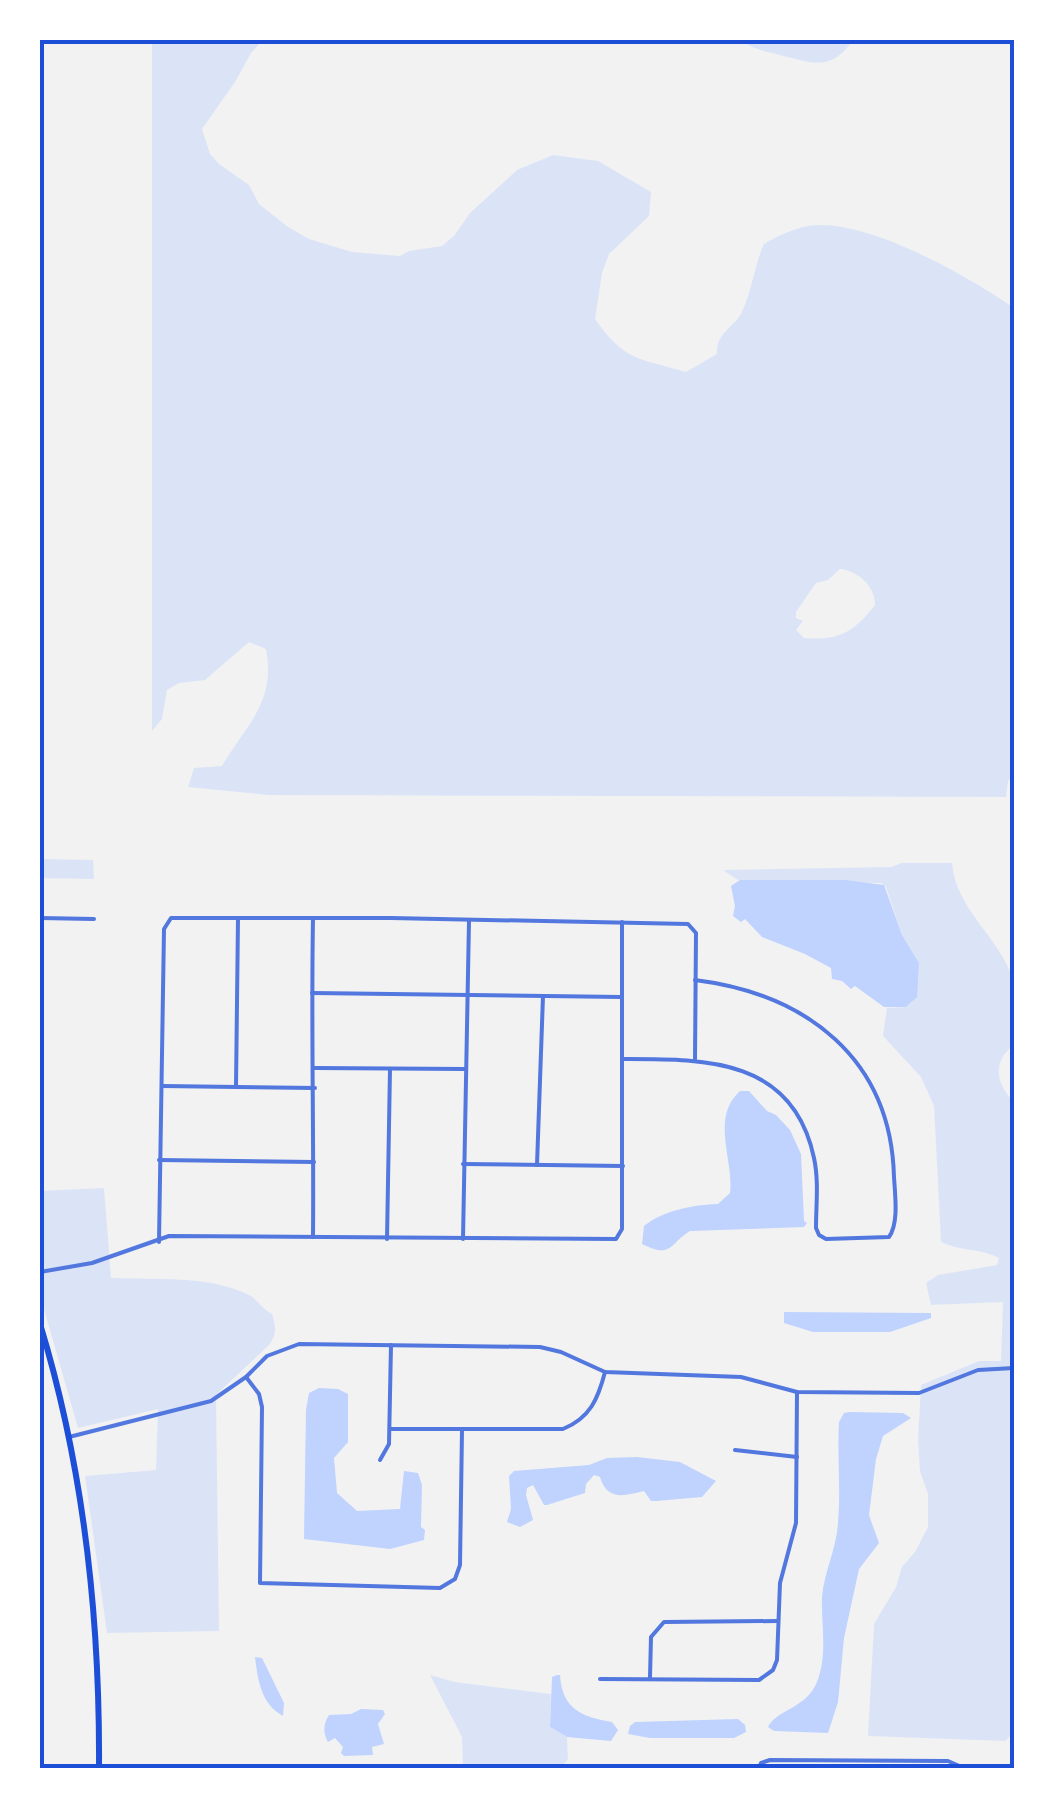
<svg xmlns="http://www.w3.org/2000/svg" width="1054" height="1808" font-family="Inter,sans-serif">
<rect width="100%" height="100%" fill="#f2f2f2"/>
<!-- green -->
<g fill="#dbe4f7" fill-rule="evenodd">
<path d="M152,40H263L251,53L235,82L202,129L210,154L219,164L249,185L259,204L288,227L309,239L352,252L400,256L409,251L442,246L454,236L470,213L517,170L553,155L598,161L651,192L649,216L609,254L602,273L595,319C625,362 640,358 686,372L717,354C716,333 732,329 741,314C752,292 754,266 764,244C777,236 793,229 808,226C865,217 968,276 1014,308V773L1008,781L1006,797L268,795L188,787L194,768L222,766C247,723 276,703 266,649L249,642L205,680L179,683L167,690L162,719L152,731ZM840,569C858,571 875,586 875,605C854,632 839,641 804,638L796,630L803,621L796,618V612L816,583L828,580Z"/>
<path d="M853,40C831,72 813,63 780,55C766,51 754,50 742,41Z"/>
<path d="M40,859L93,860L94,879L40,878Z"/>
<path d="M902,863H952C956,910 998,935 1013,979C1018,993 1017,1027 1013,1041C1011,1050 1003,1053 1001,1061C994,1077 1004,1091 1014,1103V1732L1005,1741L868,1736L874,1624L896,1587L902,1567L915,1552L928,1527V1494L920,1471L918,1440L921,1385L979,1361H1001L1003,1302L931,1305L926,1283L938,1275L997,1265L999,1258C980,1248 959,1251 941,1242L934,1106L921,1077L883,1036L887,1008L906,1007L913,1001L919,963L902,935L886,887L881,883L738,880L723,870L891,867Z"/>
<path d="M104,1188L111,1278C157,1280 206,1275 247,1294C258,1299 261,1308 272,1314C276,1326 277,1334 269,1345L216,1395L219,1631L107,1633L85,1476L156,1470L158,1409L78,1428L40,1295V1191Z"/>
<path d="M430,1675L455,1682L551,1694L550,1727L567,1737L568,1759L561,1768H463L462,1737Z"/>
</g>
<!-- water -->
<g fill="#bfd3fe">
<path d="M740,880H846L884,885L902,935L919,963L917,997L906,1007H884L855,986L851,989L842,981L832,979L831,968L805,954L762,937L745,919L741,922L733,916L735,906L731,886Z"/>
<path d="M740,1091H749L767,1111L776,1115L790,1130L801,1154L804,1221L807,1223L804,1227L690,1231C669,1244 672,1259 642,1244L644,1226C664,1210 693,1205 718,1204L730,1193C734,1160 710,1118 740,1091Z"/>
<path d="M784,1312L931,1313V1318L890,1332H813L784,1323Z"/>
<path d="M319,1388L338,1389L348,1394V1442L334,1458L337,1493L357,1511L400,1509L404,1471L418,1473L422,1485L421,1527L425,1530L424,1540L390,1549L304,1539L306,1410L309,1393Z"/>
<path d="M850,1412L903,1413L911,1418L883,1436L876,1459L869,1515L879,1543L859,1569L844,1638L838,1702L828,1733L774,1731L768,1727C777,1709 806,1709 817,1682C828,1654 821,1625 822,1597C824,1572 837,1548 838,1522C841,1489 837,1455 839,1422L844,1413Z"/>
<path d="M637,1457L680,1462L716,1481L702,1497L656,1501H651L644,1491C624,1496 607,1501 600,1477L594,1475L586,1484L585,1493L547,1505H544L533,1485L527,1488L526,1495L533,1520L520,1527L507,1522L511,1509L509,1476L514,1471L589,1465L607,1458Z"/>
<path d="M255,1657L262,1658L284,1703L283,1716C261,1704 258,1681 255,1657Z"/>
<path d="M557,1675H560C562,1710 583,1717 612,1722L618,1730L611,1741L567,1737L550,1727L552,1677Z"/>
<path d="M361,1709L383,1710L385,1714L378,1724L384,1744L372,1747L373,1755L344,1756L341,1753L343,1747L335,1738L328,1742C323,1733 323,1724 329,1715L351,1714Z"/>
<path d="M738,1719L745,1725L746,1732L734,1738H650L628,1734L630,1726L635,1722Z"/>
</g>
<g fill="none" stroke-linecap="round" stroke-linejoin="round">
<!-- minor -->
<g stroke="#5277de" stroke-width="4">
<path d="M40,918L94,919"/>
<path d="M313,919C311,1025 314,1131 313,1237"/>
<path d="M312,993L621,997"/>
<path d="M622,1059C704,1059 793,1057 814,1158C819,1181 816,1205 816,1228L819,1235L826,1239L889,1237C899,1223 895,1195 894,1177C891,1058 806,994 695,980"/>
<path d="M315,1068L465,1069"/>
<path d="M162,1086L315,1088"/>
<path d="M236,1087L238,918"/>
<path d="M159,1160L314,1162"/>
<path d="M463,1164L623,1166"/>
<path d="M537,1165L543,996"/>
<path d="M387,1239L390,1069"/>
<path d="M463,1239L469,921"/>
<path d="M159,1242L164,929L171,918H391L688,924L696,933L695,1059"/>
<path d="M40,1272L92,1263L169,1236L616,1239L622,1229V922"/>
<path d="M246,1377L259,1394L262,1407L260,1583L440,1588L455,1579L460,1565L462,1430"/>
<path d="M390,1429H563C590,1418 598,1399 605,1372"/>
<path d="M69,1437L211,1401L246,1377L267,1356L299,1344L540,1347L561,1352L605,1372L741,1377L797,1392L919,1393L978,1370L1014,1368"/>
<path d="M735,1450L797,1457"/>
<path d="M380,1460L389,1444L391,1345"/>
<path d="M650,1677L651,1637L664,1622L778,1621"/>
<path d="M600,1679L759,1680L773,1670L777,1660L780,1583L796,1523L797,1392"/>
<path d="M759,1768L761,1763L770,1760L948,1761L964,1768"/>
</g>
<!-- primary -->
<path stroke="#1d4ed8" stroke-width="6" d="M40,1324C84,1468 100,1617 99,1768"/>
</g>
<!-- border -->
<rect width="1054" height="1808" fill="none" stroke="#ffffff" stroke-width="85"/>
<rect x="42" y="42" width="970" height="1724" fill="none" stroke="#1d4ed8" stroke-width="4"/>
</svg>
